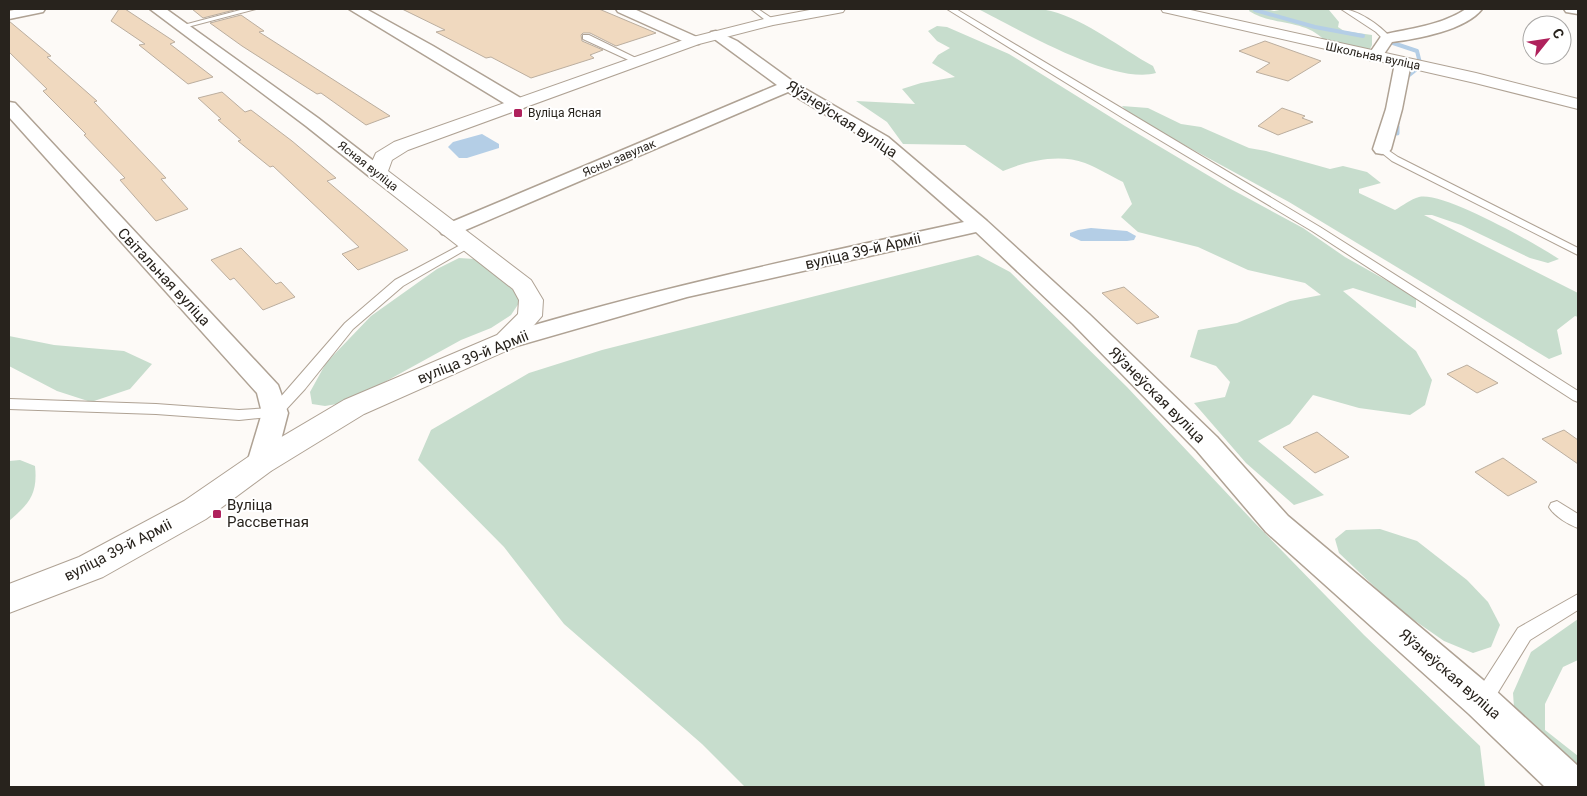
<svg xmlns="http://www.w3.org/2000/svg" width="1587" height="796" font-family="Roboto,sans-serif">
<rect width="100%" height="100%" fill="#fdfaf7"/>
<!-- green -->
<g fill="#c7ddcd">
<path d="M978,9C1001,9 1028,5 1051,11C1088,21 1120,48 1153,66L1156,73C1112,85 1019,29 978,9Z"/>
<path d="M1250,9H1266L1274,11L1285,9H1329V10L1339,22L1338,27L1344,31L1372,35V45L1369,51L1324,40C1305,19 1272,26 1249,11Z"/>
<path d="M937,26L947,27L1009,54L1125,126L1231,189L1303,228L1345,257L1416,297V308L1353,288L1343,291L1416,351L1432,380L1425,405L1410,415L1359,408L1313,395L1290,424L1258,441L1324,495L1294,505L1246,463L1194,403L1225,397L1230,382L1216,366L1190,357L1198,330L1237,323L1290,301L1321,295L1305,283L1248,270L1198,247L1138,232L1121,217L1132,204L1123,182C1111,176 1098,168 1085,163C1059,153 1027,161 1003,171L965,145L903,144L887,122L856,101L915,104L902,89L921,83L955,77L932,63L938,55L950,48L937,41L928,31Z"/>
<path d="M1122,106L1148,108L1181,124L1201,127L1249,148L1266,151L1330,169L1343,166L1367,172L1381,183L1359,189V193L1395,210C1402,206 1411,199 1419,197C1443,191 1536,244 1559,259L1548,263L1530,258L1461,225L1432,215H1424L1578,293V317L1575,316L1557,330L1562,354L1549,359L1289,202L1131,116Z"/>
<path d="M978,255L1010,272L1127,387L1253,521L1364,635L1480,746L1485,787H745L702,744L564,624L504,547L418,460L431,430L529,373L602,350Z"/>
<path d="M459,258L475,259L518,294L519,303L511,315L491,328L461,340L381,384L343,403L325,406L312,404L310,392L326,363L371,316L437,269Z"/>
<path d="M9,336L54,345L124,351L152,364L130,389L91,402L57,391L9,366Z"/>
<path d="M20,460L35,466C38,494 29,504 9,521V461Z"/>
<path d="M1380,529L1417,541L1467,580L1488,602L1500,625L1491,647L1473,653L1444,641L1398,609L1339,553L1335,539L1346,530Z"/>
<path d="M1578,619V660L1563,667L1545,704V730L1578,756V767L1571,771L1515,722L1513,693L1531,652Z"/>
</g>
<!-- water -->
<g fill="#b4cee6">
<path d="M482,134L499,144V148L467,158H459L448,147L453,142Z"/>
<path d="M1091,228L1127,231L1136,236L1134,240L1127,241H1081L1070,236V233L1078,230Z"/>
</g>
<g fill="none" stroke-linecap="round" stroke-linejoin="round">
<!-- stream-far1 -->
<g stroke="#b4cee6" stroke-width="4">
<path d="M1255,10L1315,27L1363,36"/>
<path d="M1384,40L1417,51L1420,63"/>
<path d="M1403,80L1418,68"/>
<path d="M1397,128L1398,117"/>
</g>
<!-- stream -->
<path stroke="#b4cee6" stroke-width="5" d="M1397,133V127"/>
</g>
<!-- building -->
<g fill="#f0d9bf" stroke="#bbae9f">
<path d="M119,9H125L175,42L170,44L213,77L188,84L139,45L145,44L111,21Z"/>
<path d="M192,9H233L234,10L203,18Z"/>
<path d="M402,9H599L656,33L616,46L590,33H583L581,35L582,41L603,50L590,55L594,58L531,78L491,57L486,58L436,32L445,30Z"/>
<path d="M241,15L264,31L259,32L390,116L366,125L321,93L317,94L242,46L210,23Z"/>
<path d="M9,21L51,56L47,57L97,101L94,102L166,178L161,179L188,209L156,221L120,180L125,178L84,135L86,134L43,91L47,89L9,52Z"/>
<path d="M1265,41L1321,61L1288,81L1256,72L1270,63L1239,51Z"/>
<path d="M222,92L245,112L251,110L292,141L336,178L327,181L408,250L358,270L342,254L359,247L273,166L270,167L238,141L241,140L218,120L221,119L198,98Z"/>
<path d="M1282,108L1305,116L1302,118L1313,122L1278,135L1258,126Z"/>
<path d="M241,248L276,284L281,282L295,297L263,310L234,278L230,280L211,260Z"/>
<path d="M1124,287L1159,317L1137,324L1102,293Z"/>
<path d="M1467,365L1498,383L1477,393L1447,374Z"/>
<path d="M1564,430L1578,440V464L1542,439Z"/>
<path d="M1317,432L1349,457L1315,473L1283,447Z"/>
<path d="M1503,458L1537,482L1508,496L1475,472Z"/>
</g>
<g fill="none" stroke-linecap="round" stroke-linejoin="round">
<!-- service casing -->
<g stroke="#afa294" stroke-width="2">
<g id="service">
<path d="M244,9H256L180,29L176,27Z"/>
<path d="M751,9H758L776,21L769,23Z"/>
<path d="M947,9H956L1320,227L1578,391V402L1573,400L1312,231L1123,118Z"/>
<path d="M1341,9C1357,9 1380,25 1391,38L1384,40L1376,32Z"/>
<path d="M583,35H589L642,61L635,63L583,39Z"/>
<path d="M1382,146L1398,157L1578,248V255L1392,161L1377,149Z"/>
<path d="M468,241L474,244L472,246L403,286L353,329L305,389L280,416L239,420L156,414L9,409V399L156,404L239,410L271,408L345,323L395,280Z"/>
<path d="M1557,501L1578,514V528C1569,525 1554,516 1549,507L1551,503Z"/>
<path d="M1578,594V610L1530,640L1489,707L1482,710L1475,707L1473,701L1475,695L1518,628Z"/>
</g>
</g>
<!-- minor casing -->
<g stroke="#afa294" stroke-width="3">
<g id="minor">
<path d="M19,9H45L43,12L9,19V11Z"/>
<path d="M150,9H166L318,118L384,169L387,173L384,177L377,179L370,177L306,126Z"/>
<path d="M349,9H366L433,46L524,100L526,104L524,108H512Z"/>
<path d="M616,9H634L699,38L701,41L699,44H689L618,12Z"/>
<path d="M1466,9H1482C1466,30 1417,39 1392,42L1380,60H1370L1367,57L1382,35C1411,28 1440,26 1466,9Z"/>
<path d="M1564,9H1578V14L1566,12Z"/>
<path d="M716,31L737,41L795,83L888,137L987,221L1089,314L1217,437L1288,516L1495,690L1578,766V787H1545L1469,714L1266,532L1197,451L1073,324L976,232L687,297L506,349L497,346L494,341L497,336C651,289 808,256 964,222L876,145L788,92L456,234L449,236L442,234L439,230L442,226L777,85L709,35L711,32Z"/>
<path d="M1403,58L1408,60L1411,63L1402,109L1391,149L1388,153L1382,154L1376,153L1373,149L1386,109L1395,63L1398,60Z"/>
<path d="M9,102L15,103L278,385L288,413L275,463L271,470L261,473L251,470L247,463L262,413L257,393L9,117Z"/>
</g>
</g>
<!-- tertiary casing -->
<g stroke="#afa294" stroke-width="2">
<g id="tertiary">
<path d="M815,9H845L843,12L838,13L773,25L699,44L408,150L392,160L388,171L531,280L543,300L542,316L515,347L364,414L271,471L206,519L103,577L9,613V584L79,557L184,501L251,455L344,400L497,335L518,314L519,300L513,289L370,177L367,173L376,153L394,142L689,38L772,17Z"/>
<path d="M1161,9H1186L1476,73L1578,99V109L1475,83L1168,13L1163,12Z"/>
</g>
</g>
<!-- service -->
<use href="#service" fill="#fff" fill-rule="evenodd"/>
<!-- minor -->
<use href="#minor" fill="#fff" fill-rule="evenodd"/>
<!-- tertiary -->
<use href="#tertiary" fill="#fff" fill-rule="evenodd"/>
</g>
<!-- markers -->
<g fill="#af215c" stroke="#fff" stroke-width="2">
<rect x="513" y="108" width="10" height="10" rx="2.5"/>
<rect x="212" y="509" width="10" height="10" rx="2.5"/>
</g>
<g text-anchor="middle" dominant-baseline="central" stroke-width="4" stroke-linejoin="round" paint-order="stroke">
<!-- far-street labels -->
<g font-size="12" fill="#28231d" stroke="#fff">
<text transform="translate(1373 56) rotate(12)">Школьная вуліца</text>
<text transform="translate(619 158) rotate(-23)">Ясны завулак</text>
<text transform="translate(368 166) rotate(38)">Ясная вуліца</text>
</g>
<!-- far-poi labels -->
<g font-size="12" fill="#28231d" stroke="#fff" text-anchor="start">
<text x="528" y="113">Вуліца Ясная</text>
</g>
<!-- street labels -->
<g font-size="15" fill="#28231d" stroke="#fff">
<text transform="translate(842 119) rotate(33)">Яўзнеўская вуліца</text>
<text transform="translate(863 251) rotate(-13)">вуліца 39-й Арміі</text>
<text transform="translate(164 277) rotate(47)">Світальная вуліца</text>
<text transform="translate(473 357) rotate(-22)">вуліца 39-й Арміі</text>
<text transform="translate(1157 395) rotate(45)">Яўзнеўская вуліца</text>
<text transform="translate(118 550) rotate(-27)">вуліца 39-й Арміі</text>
<text transform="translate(1450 674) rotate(41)">Яўзнеўская вуліца</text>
</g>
<!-- poi labels -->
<g font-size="15" fill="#28231d" stroke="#fff" text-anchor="start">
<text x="227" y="505">Вуліца<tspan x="227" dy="17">Рассветная</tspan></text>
</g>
</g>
<!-- border -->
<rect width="1587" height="796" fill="none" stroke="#28231d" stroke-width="20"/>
<!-- north arrow -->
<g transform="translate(1547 40) rotate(60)"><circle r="24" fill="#ffffff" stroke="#a9a7a5"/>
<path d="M0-4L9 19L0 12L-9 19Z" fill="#af215c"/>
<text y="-8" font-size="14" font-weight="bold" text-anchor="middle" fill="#28231d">С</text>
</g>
</svg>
